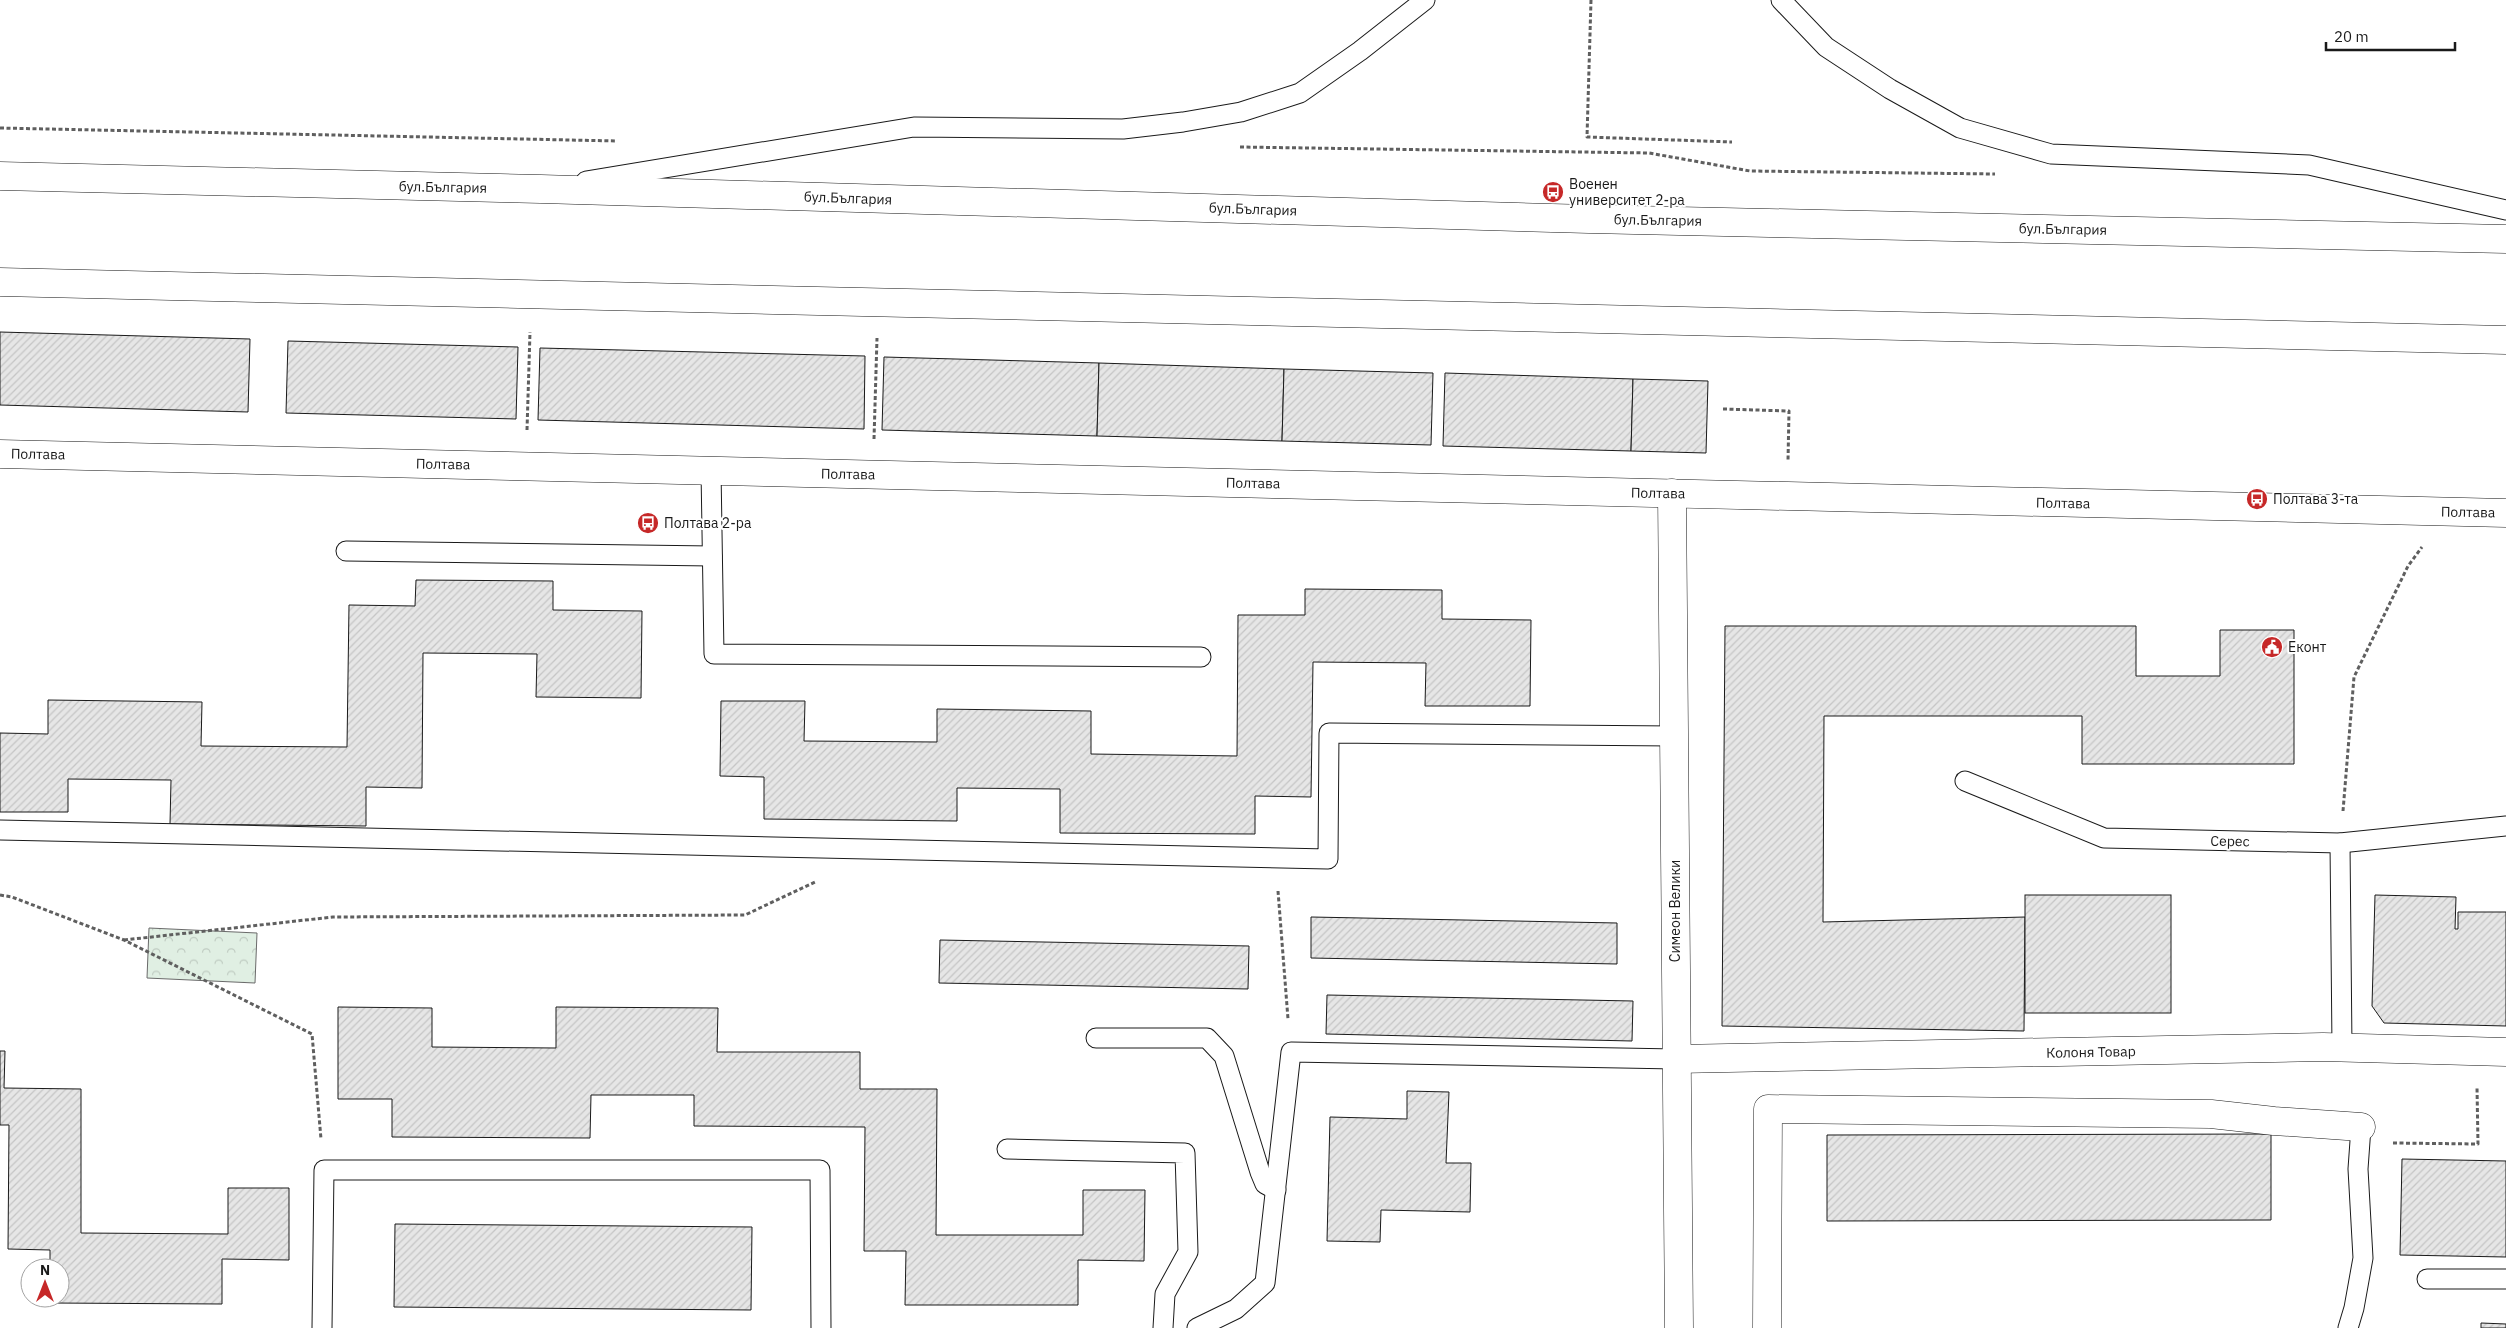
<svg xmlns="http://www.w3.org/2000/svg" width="2506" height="1328" font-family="'IBM Plex Sans',sans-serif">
<defs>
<pattern id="park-crowns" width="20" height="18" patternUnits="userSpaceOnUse" patternTransform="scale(1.25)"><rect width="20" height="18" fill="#e0efe3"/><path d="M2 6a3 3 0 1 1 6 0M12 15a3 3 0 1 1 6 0" fill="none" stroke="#c0ccc2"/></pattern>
<pattern id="building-hatch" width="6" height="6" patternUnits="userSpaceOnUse" patternTransform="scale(1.25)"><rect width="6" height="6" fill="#e6e6e6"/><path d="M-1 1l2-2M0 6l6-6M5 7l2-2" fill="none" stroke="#c5c5c5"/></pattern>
</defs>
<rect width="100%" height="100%" fill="#fff"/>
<!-- park -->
<path fill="url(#park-crowns)" stroke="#6a6a6a" d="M149,928L257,933L255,983L147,978Z"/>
<!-- building -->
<g fill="url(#building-hatch)" stroke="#1a1a1a">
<path d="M0,332L250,339L248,412L0,405Z"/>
<path d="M288,341L518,347L516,419L286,413Z"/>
<path d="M540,348L865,356L864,429L538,420Z"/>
<path d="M884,357L1099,363L1097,436L882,430Z"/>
<path d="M1099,363L1284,369L1282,441L1097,436Z"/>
<path d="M1284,369L1433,373L1431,445L1282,441Z"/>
<path d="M1445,373L1633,379L1631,451L1443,446Z"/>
<path d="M1633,379L1708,381L1706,453L1631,451Z"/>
<path d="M416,580L553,581V610L642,611L641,698L536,697L537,654L423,653L422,788L366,787V826L170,824L171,780L68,779V812H0V733L48,734V700L202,702L201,746L347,747L349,605L415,606Z"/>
<path d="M1305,589L1442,590V619L1531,620L1530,706H1425L1426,663L1313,662L1311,797L1255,796V834L1060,833V789L957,788V821L764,819V777L720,776L721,701H805L804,741L937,742V709L1091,711V754L1237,756L1238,615H1305Z"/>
<path d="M1725,626H2136V676H2220V630H2294V764H2082V716H1824L1823,922L2025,917L2024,1031L1722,1026Z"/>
<rect x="2025" y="895" width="146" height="118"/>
<path d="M2375,895L2456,897L2455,929H2458V912H2506V1026L2384,1023L2372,1006Z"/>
<path d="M1311,917L1617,923V964L1311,958Z"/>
<path d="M940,940L1249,946L1248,989L939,983Z"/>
<path d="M1327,995L1633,1001L1632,1041L1326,1034Z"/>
<path d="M338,1007L432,1008V1047L556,1048V1007L718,1008L717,1052H860V1089H937L936,1235H1083V1190H1145L1144,1261L1078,1260V1305H905L906,1251H864L865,1127L694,1126V1095H591L590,1138L392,1137V1099H338Z"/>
<path d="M0,1051H5L4,1088L81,1089V1233L228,1234V1188H289V1260L222,1259V1304L50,1303V1298H60V1268H50V1250L8,1249L9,1125H0Z"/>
<path d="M1407,1091L1449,1092L1446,1163H1471L1470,1212L1381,1210L1380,1242L1327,1241L1330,1117L1407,1119Z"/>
<path d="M2271,1134V1220L1827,1221V1135Z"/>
<path d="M2402,1159L2506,1161V1257L2400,1255Z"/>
<path d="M395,1224L752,1227L751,1310L394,1307Z"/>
<path d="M2481,1323L2506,1324V1328H2481Z"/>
</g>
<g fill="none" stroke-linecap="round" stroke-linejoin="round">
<!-- service casing -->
<g stroke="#1a1a1a" stroke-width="21">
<g id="service">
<path d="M1781,0L1826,47L1890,89L1960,128L2051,154L2309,165L2506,210"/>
<path d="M586,181L914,127L1123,129L1183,122L1241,112L1300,93L1360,51L1425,0"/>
<path d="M711,470L714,654L1201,657"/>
<path d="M346,551L712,556"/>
<path d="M1965,781L2104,838L2340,843L2506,826"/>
<path d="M0,830L1328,859L1329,733L1674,736"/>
<path d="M2340,843L2342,1048"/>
<path d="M1096,1038H1207L1224,1056L1260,1172L1265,1184L1276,1190"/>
<path d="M1007,1149L1185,1153L1188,1252L1165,1294L1163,1328"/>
<path d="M2427,1279H2506"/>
<path d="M322,1328L324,1170H820L821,1328"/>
<path d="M1197,1328L1236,1309L1265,1283L1291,1052L1676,1059"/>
<path d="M2348,1328L2354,1308L2363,1258L2358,1169L2361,1127"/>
</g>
</g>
<!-- minor casing -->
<g stroke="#1a1a1a" stroke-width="29">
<g id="minor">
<path d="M1672,493L1679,1328"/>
<path d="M1676,1059L2323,1047L2506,1052"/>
<path d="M1767,1328L1768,1109L2211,1114L2274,1121L2361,1127"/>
</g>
</g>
<!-- tertiary casing -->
<g stroke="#1a1a1a" stroke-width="29">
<path id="tertiary" d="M0,454L2506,513"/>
</g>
<!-- secondary casing -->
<g stroke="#1a1a1a" stroke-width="29">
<g id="secondary">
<path d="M0,176L541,189L1589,219L2506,239"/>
<path d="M0,282L2506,340"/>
</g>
</g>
<!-- path -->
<g stroke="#5f5f5f" stroke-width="3" stroke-dasharray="4 2.5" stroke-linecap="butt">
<path d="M1591,0L1587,137L1732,142"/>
<path d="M0,128L617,141"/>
<path d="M1240,147L1649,153L1750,171L1995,174"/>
<path d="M1723,409L1789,411L1788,461"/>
<path d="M527,430L530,332"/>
<path d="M874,439L877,338"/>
<path d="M2343,811L2354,677L2408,566L2422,547"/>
<path d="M1278,891L1288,1019"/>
<path d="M0,895L12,897L124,940L312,1034L321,1139"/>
<path d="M124,940L333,917L745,915L815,882"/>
<path d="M2393,1143L2478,1144L2477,1087"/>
</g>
<!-- service -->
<use href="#service" stroke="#fff" stroke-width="19"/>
<!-- minor -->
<use href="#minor" stroke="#fff" stroke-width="28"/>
<!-- tertiary -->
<use href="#tertiary" stroke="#fff" stroke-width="28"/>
<!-- secondary -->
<use href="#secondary" stroke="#fff" stroke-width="28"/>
</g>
<!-- icons -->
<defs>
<g id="bus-disc" transform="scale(1.125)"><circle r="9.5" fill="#c62828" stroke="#fff"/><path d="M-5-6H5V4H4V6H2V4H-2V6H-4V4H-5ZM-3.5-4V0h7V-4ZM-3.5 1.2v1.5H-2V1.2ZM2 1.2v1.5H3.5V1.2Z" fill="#fff"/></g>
<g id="civic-disc" transform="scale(1.125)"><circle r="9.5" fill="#c62828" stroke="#fff"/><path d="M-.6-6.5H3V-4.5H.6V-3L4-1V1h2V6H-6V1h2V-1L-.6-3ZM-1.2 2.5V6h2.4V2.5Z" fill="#fff"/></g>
</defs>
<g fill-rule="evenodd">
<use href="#bus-disc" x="1553" y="192"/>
<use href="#bus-disc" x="2257" y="499"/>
<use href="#bus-disc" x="648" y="523"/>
<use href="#civic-disc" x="2272" y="647"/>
</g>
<g text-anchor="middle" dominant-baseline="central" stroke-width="4" stroke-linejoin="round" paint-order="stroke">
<!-- poi labels -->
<g font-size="14" fill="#1a1a1a" stroke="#fff" text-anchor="start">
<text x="1569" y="184">Военен<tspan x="1569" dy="16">университет 2-ра</tspan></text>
<text x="2273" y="499">Полтава 3-та</text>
<text x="664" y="523">Полтава 2-ра</text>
<text x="2288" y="647">Еконт</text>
</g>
<!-- street labels -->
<g font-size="14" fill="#1a1a1a" stroke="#fff">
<text transform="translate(443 187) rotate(1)">бул.България</text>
<text transform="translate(848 198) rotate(2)">бул.България</text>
<text transform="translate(1253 209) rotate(2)">бул.България</text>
<text transform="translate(1658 220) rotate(1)">бул.България</text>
<text transform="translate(2063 229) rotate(1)">бул.България</text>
<text transform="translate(38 454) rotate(1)">Полтава</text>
<text transform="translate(443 464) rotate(1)">Полтава</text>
<text transform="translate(848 474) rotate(1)">Полтава</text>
<text transform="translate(1253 483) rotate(1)">Полтава</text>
<text transform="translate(1658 493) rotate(1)">Полтава</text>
<text transform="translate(2063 503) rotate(1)">Полтава</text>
<text transform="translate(2468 512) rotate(1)">Полтава</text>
<text transform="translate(2230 841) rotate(1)">Серес</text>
<text transform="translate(1675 911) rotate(-90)">Симеон Велики</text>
<text transform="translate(2091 1052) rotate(-1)">Колоня Товар</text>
</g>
</g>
<!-- north arrow -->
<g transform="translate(45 1283)"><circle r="24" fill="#ffffff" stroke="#a3a3a3"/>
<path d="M0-4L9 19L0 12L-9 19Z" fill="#c62828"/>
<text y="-8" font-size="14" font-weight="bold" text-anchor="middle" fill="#1a1a1a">N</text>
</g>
<!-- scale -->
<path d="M2326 42v8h129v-8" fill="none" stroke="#1a1a1a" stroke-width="2.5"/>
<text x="2334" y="42" font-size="15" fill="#1a1a1a" stroke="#ffffff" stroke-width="4" paint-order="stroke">20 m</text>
</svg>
